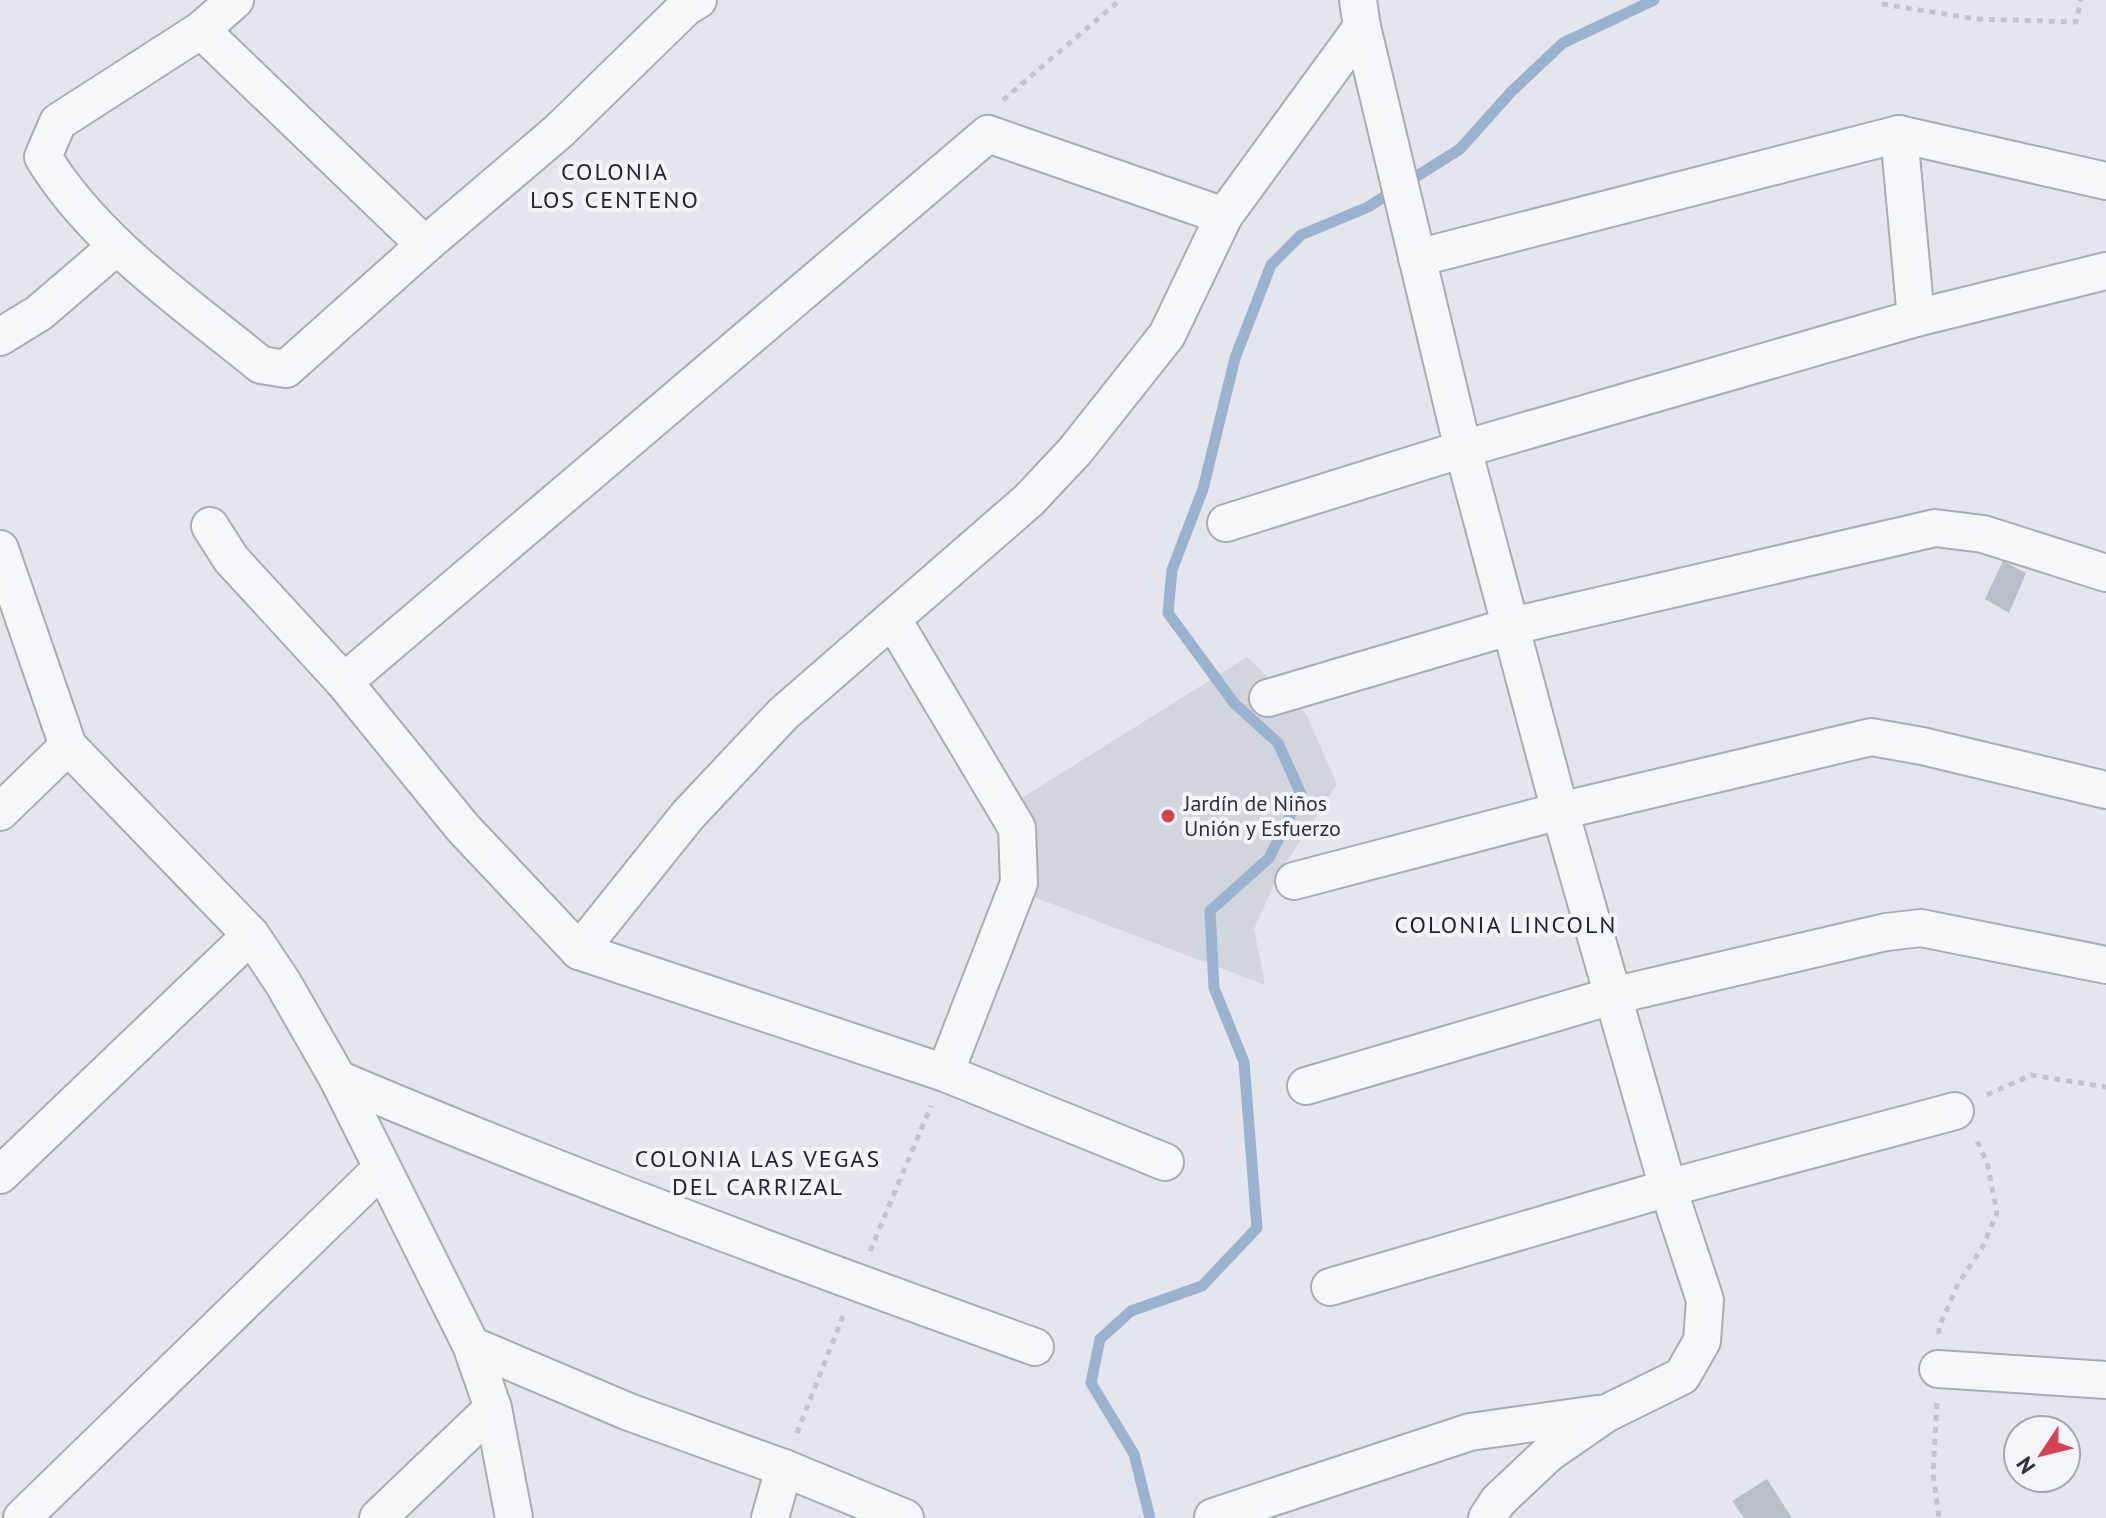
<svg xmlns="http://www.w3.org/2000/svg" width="2106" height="1518" font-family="'PT Sans',sans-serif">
<rect width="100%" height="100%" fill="#e3e6ec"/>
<!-- built -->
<path fill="#d0d5de" d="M1247,657L1306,714L1337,784L1280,872L1254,929L1265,985L1026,894L1014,803Z"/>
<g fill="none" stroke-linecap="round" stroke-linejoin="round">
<!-- stream -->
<path stroke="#9bb2ce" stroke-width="11" d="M1150,1518L1134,1454L1091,1383L1100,1339L1131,1311L1202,1286L1257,1228L1244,1062L1214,988L1210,911L1269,858L1301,794L1278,743L1234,703L1168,613L1172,570L1203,489L1235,358L1271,265L1301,235L1368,207L1460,149L1511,92L1563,43L1654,0"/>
</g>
<!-- building -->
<g fill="#b9bfca">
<path d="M2003,561L2026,573L2009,613L1985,599Z"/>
<path d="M1767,1479L1792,1518H1744L1732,1501Z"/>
</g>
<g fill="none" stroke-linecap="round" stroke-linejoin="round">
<!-- minor casing -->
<g stroke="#a7acb7" stroke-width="40">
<g id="minor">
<path d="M235,0L201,30L58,122L43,157C95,242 184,302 261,365L286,369L425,245L559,131L686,7L698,0"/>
<path d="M1358,0L1362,27L1463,449L1560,811L1668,1188L1705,1300L1702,1341L1682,1376L1607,1413L1549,1453L1498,1501L1487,1518"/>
<path d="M201,30L425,245"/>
<path d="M1899,134L1916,318"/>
<path d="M1417,258L1899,134L2106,181"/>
<path d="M0,337L39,313L117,246"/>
<path d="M1226,523L1463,449L1916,318L2106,271"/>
<path d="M210,526L231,559L344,682L463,828L579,951L945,1073L1165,1162"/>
<path d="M0,549L68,746L251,935L283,983L338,1079L471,1345L493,1408L514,1518"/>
<path d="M893,620L1017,828L1019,883L945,1073"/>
<path d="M344,682L988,134L1224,216"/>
<path d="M1268,698L1512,626L1935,528L1983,534L2106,573"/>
<path d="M0,812L68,746"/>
<path d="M1294,881L1560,811L1871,737L1922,746L2106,790"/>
<path d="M579,951L688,815L783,714L1029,500L1075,451L1167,335L1224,216L1362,27"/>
<path d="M338,1079C567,1176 801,1263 1035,1347"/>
<path d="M1306,1086L1612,996L1886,932L1921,928L2106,965"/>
<path d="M0,1175L251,935"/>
<path d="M1330,1287L1668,1188L1955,1111"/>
<path d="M471,1345L629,1412L784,1468L905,1518"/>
<path d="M1938,1369L2106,1380"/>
<path d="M1213,1517L1470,1432L1597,1414"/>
<path d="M22,1518L382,1168"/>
<path d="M378,1518L493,1408"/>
<path d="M770,1518L784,1468"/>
</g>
</g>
<!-- path -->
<g stroke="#c1c4cb" stroke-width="5" stroke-dasharray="6 6" stroke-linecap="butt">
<path d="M1882,4L1976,19L2076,22L2081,0"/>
<path d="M1003,100L1120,0"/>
<path d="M1987,1095L2031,1075L2106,1087"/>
<path d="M870,1251L931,1106"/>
<path d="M1939,1334V1327L1958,1284L1982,1248L1997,1213L1987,1162L1977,1141"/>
<path d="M1937,1403L1933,1473L1939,1518"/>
<path d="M797,1433L843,1316"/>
</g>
<!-- minor -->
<use href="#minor" stroke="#f6f7fa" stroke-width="36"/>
</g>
<!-- markers -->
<circle fill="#d84053" stroke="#f3f5f9" stroke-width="3" cx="1168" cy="816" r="8"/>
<g text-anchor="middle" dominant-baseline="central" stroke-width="8" stroke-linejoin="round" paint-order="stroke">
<!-- poi labels -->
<g font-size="22" fill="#293245" stroke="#f3f5f9" text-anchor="start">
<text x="1184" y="803">Jardín de Niños<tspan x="1184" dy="25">Unión y Esfuerzo</tspan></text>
</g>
<!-- neighbourhood labels -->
<g font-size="24" letter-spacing="2" fill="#1b2336" stroke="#f3f5f9">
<text x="615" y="171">COLONIA<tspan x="615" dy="28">LOS CENTENO</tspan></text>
<text x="1506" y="924">COLONIA LINCOLN</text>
<text x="758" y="1158">COLONIA LAS VEGAS<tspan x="758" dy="28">DEL CARRIZAL</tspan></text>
</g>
</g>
<!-- north arrow -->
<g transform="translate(2042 1454) rotate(235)"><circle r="38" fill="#f3f5f9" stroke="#a2a7b1" stroke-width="2"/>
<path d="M0-6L14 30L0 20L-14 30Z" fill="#d84053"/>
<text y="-12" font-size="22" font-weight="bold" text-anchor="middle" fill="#293245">N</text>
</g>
</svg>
